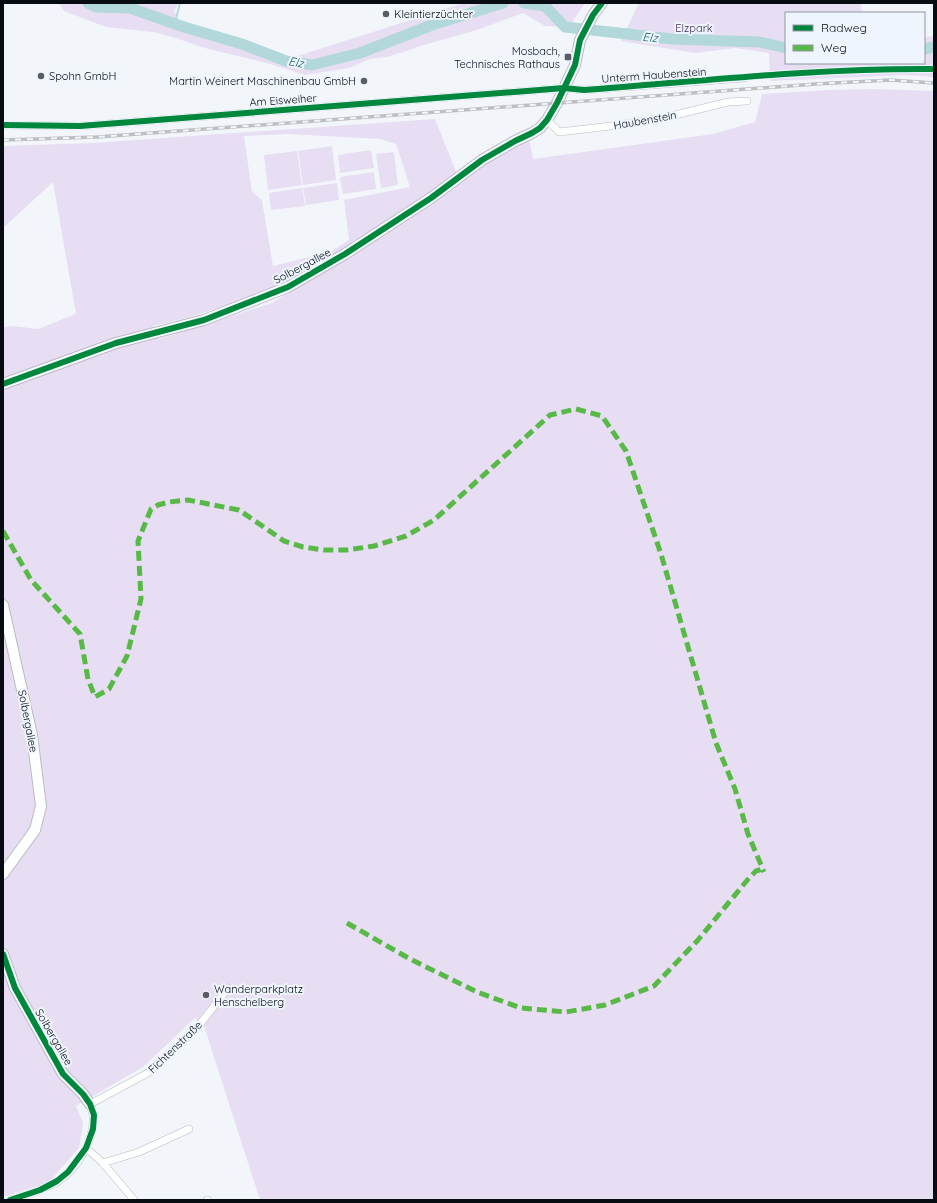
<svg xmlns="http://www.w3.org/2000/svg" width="937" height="1203" font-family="Quicksand,sans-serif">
<rect width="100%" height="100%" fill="#f2f6fa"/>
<!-- green -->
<g fill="#e7def3" fill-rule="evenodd">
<path d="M59,3H179L174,11L178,20L288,59L461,4V3H585L571,24L565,27L545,26L523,13L474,31L427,44L388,57L370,59L349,68L305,75L270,64L201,47L176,38L153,32L106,27L64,11Z"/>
<path d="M639,3H861L862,13H786V63H924V37L934,36V77L906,75L770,81L769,53L735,48L695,53L621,41Z"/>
<path d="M876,89L934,91V1200H260L204,1026L195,1018L143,1067L76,1106L83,1123L79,1148L49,1182L3,1197V327L13,326L38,329L76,314L53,182L3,228V146L93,143L435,119L457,174L429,195L286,286L187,318L153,326L159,339L272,303L431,202L484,163L529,139L533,159L713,134L755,122L762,94L829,90ZM288,134L380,139L396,144L410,187L344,200L349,240L330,252L273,266L262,200L252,192L244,136Z"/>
<path d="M332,146L336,180L303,185L298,151Z"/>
<path d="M371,150L374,168L340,173L338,155Z"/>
<path d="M297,151L302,185L268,190L264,155Z"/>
<path d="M394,152L398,185L381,188L376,154Z"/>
<path d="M374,172L376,189L343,194L340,177Z"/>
<path d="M337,183L339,200L306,205L303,188Z"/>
<path d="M302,188L305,206L271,210L269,193Z"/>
</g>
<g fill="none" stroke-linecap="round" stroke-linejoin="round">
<!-- stream -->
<path stroke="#b2d8dc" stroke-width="2" d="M175,23L180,3"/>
<!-- river -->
<g stroke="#b2d8dc" stroke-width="11">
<path d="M88,3L96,7L130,8L184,27L242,44L286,61L312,65L360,53L432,25L503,3"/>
<path d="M524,3L545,6L565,27L672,39L759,42L786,48"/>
<path d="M924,49L934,47"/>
</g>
<!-- street casing -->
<g stroke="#b8bcc2" stroke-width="8">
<g id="street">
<path d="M547,120L559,132L611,126L663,118L728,102L747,101"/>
<path d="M3,125L80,126L564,88L584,90L744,78"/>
<path d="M86,1148L103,1163L134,1200"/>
<path d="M103,1163L139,1152L189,1129"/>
<path d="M10,1200C26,1195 42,1190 57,1182C77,1170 95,1140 93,1116C93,1112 91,1108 90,1104L148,1073L197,1028L228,988"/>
<path d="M207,1200H208"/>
</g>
</g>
<!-- secondary casing -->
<g stroke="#b8bcc2" stroke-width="12">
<g id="secondary">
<path d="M3,384L116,343L204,320L288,287L345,254L431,198L482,160L515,141L532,133L540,128L547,120L557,103L575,65L580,40L593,15L602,3"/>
<path d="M3,605L32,735L41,806L35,830L3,874"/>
<path d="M3,954L15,988L63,1074L83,1094L90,1104"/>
</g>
</g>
<!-- street -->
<use href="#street" stroke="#fdfefe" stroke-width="7"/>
<!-- secondary -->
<use href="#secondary" stroke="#fdfefe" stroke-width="10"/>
<!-- rail casing -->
<g stroke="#bebfc0" stroke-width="3.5">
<path id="rail" d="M3,140L97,137L816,84L890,80L934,83"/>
</g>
<!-- rail -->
<use href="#rail" stroke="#eff5fd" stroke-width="2" stroke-dasharray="6" stroke-linecap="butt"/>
<!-- quiet -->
<g stroke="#58b947" stroke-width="5" stroke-dasharray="10 5" stroke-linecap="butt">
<path d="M3,531L31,580L80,634L88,679L95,697L109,689L127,656L141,599L138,541L151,509L158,505L169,502L188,500L239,510L284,541L303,547L324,550H347L374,546L406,536L434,520L550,415L576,409L602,416L626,451L661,554L716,743L735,789L748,834L764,872"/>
<path d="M347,923L410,959L477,992L521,1008L566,1012L605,1005L654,986L698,940L749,878L756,871L763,869"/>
</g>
<!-- cycleway casing -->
<g stroke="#eff5fd" stroke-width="8">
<g id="cycleway">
<path d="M3,125L80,126L564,88L584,90C700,81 817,68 934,69"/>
<path d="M3,384L116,343L204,320L288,287L345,254L431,198L482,160L515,141L532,133L540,128L547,120L557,103L575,65L580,40L593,15L602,3"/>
<path d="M3,954L15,988L63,1074L83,1094L90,1104L94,1115L93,1129L86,1148L68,1172L57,1181L40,1190L10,1200"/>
</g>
</g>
<!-- cycleway -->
<use href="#cycleway" stroke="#00873e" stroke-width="6"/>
</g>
<!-- markers -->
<g fill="#595d63" stroke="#eff5fd" stroke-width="1.5">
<circle cx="386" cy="14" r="4"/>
<rect x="564" y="53" width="8" height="8" rx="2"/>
<circle cx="41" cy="76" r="4"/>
<circle cx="364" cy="81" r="4"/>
<circle cx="206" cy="995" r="4"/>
</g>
<g text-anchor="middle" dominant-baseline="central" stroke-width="4" stroke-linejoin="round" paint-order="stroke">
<!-- poi labels -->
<g font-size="11" fill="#070b12" stroke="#eff5fd" text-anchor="start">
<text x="394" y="14">Kleintierzüchter</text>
<text x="560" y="51" text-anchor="end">Mosbach,<tspan x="560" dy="13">Technisches Rathaus</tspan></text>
<text x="49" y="76">Spohn GmbH</text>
<text x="356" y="81" text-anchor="end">Martin Weinert Maschinenbau GmbH</text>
<text x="214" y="989">Wanderparkplatz<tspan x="214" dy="13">Henschelberg</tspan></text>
</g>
<!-- park labels -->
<g font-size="11" fill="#462b5a" stroke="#eff5fd">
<text x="694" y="28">Elzpark</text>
</g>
<!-- street labels -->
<g font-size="11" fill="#070b12" stroke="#eff5fd">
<text transform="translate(654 75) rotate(-4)">Unterm Haubenstein</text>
<text transform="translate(283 100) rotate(-4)">Am Eisweiher</text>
<text transform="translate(645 120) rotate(-10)">Haubenstein</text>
<text transform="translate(302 266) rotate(-28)">Solbergallee</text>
<text transform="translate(28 721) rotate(79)">Solbergallee</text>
<text transform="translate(54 1037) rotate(60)">Solbergallee</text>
<text transform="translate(175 1047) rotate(-44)">Fichtenstraße</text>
</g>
<!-- water labels -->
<g font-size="12" font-style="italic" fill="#186065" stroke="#eff5fd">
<text transform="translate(650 37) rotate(6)">Elz</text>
<text transform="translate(296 62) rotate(10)">Elz</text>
</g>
</g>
<!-- border -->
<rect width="937" height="1203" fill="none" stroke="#070b12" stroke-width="8"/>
<!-- legend -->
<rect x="785" y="12" width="140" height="52" fill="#eff5fd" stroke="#92979f"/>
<rect x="793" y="25" width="20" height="6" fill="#00873e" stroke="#92979f"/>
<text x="821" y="32" font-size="12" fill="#070b12">Radweg</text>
<rect x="793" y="45" width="20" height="6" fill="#58b947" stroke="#92979f"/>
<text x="821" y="52" font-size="12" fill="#070b12">Weg</text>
</svg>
